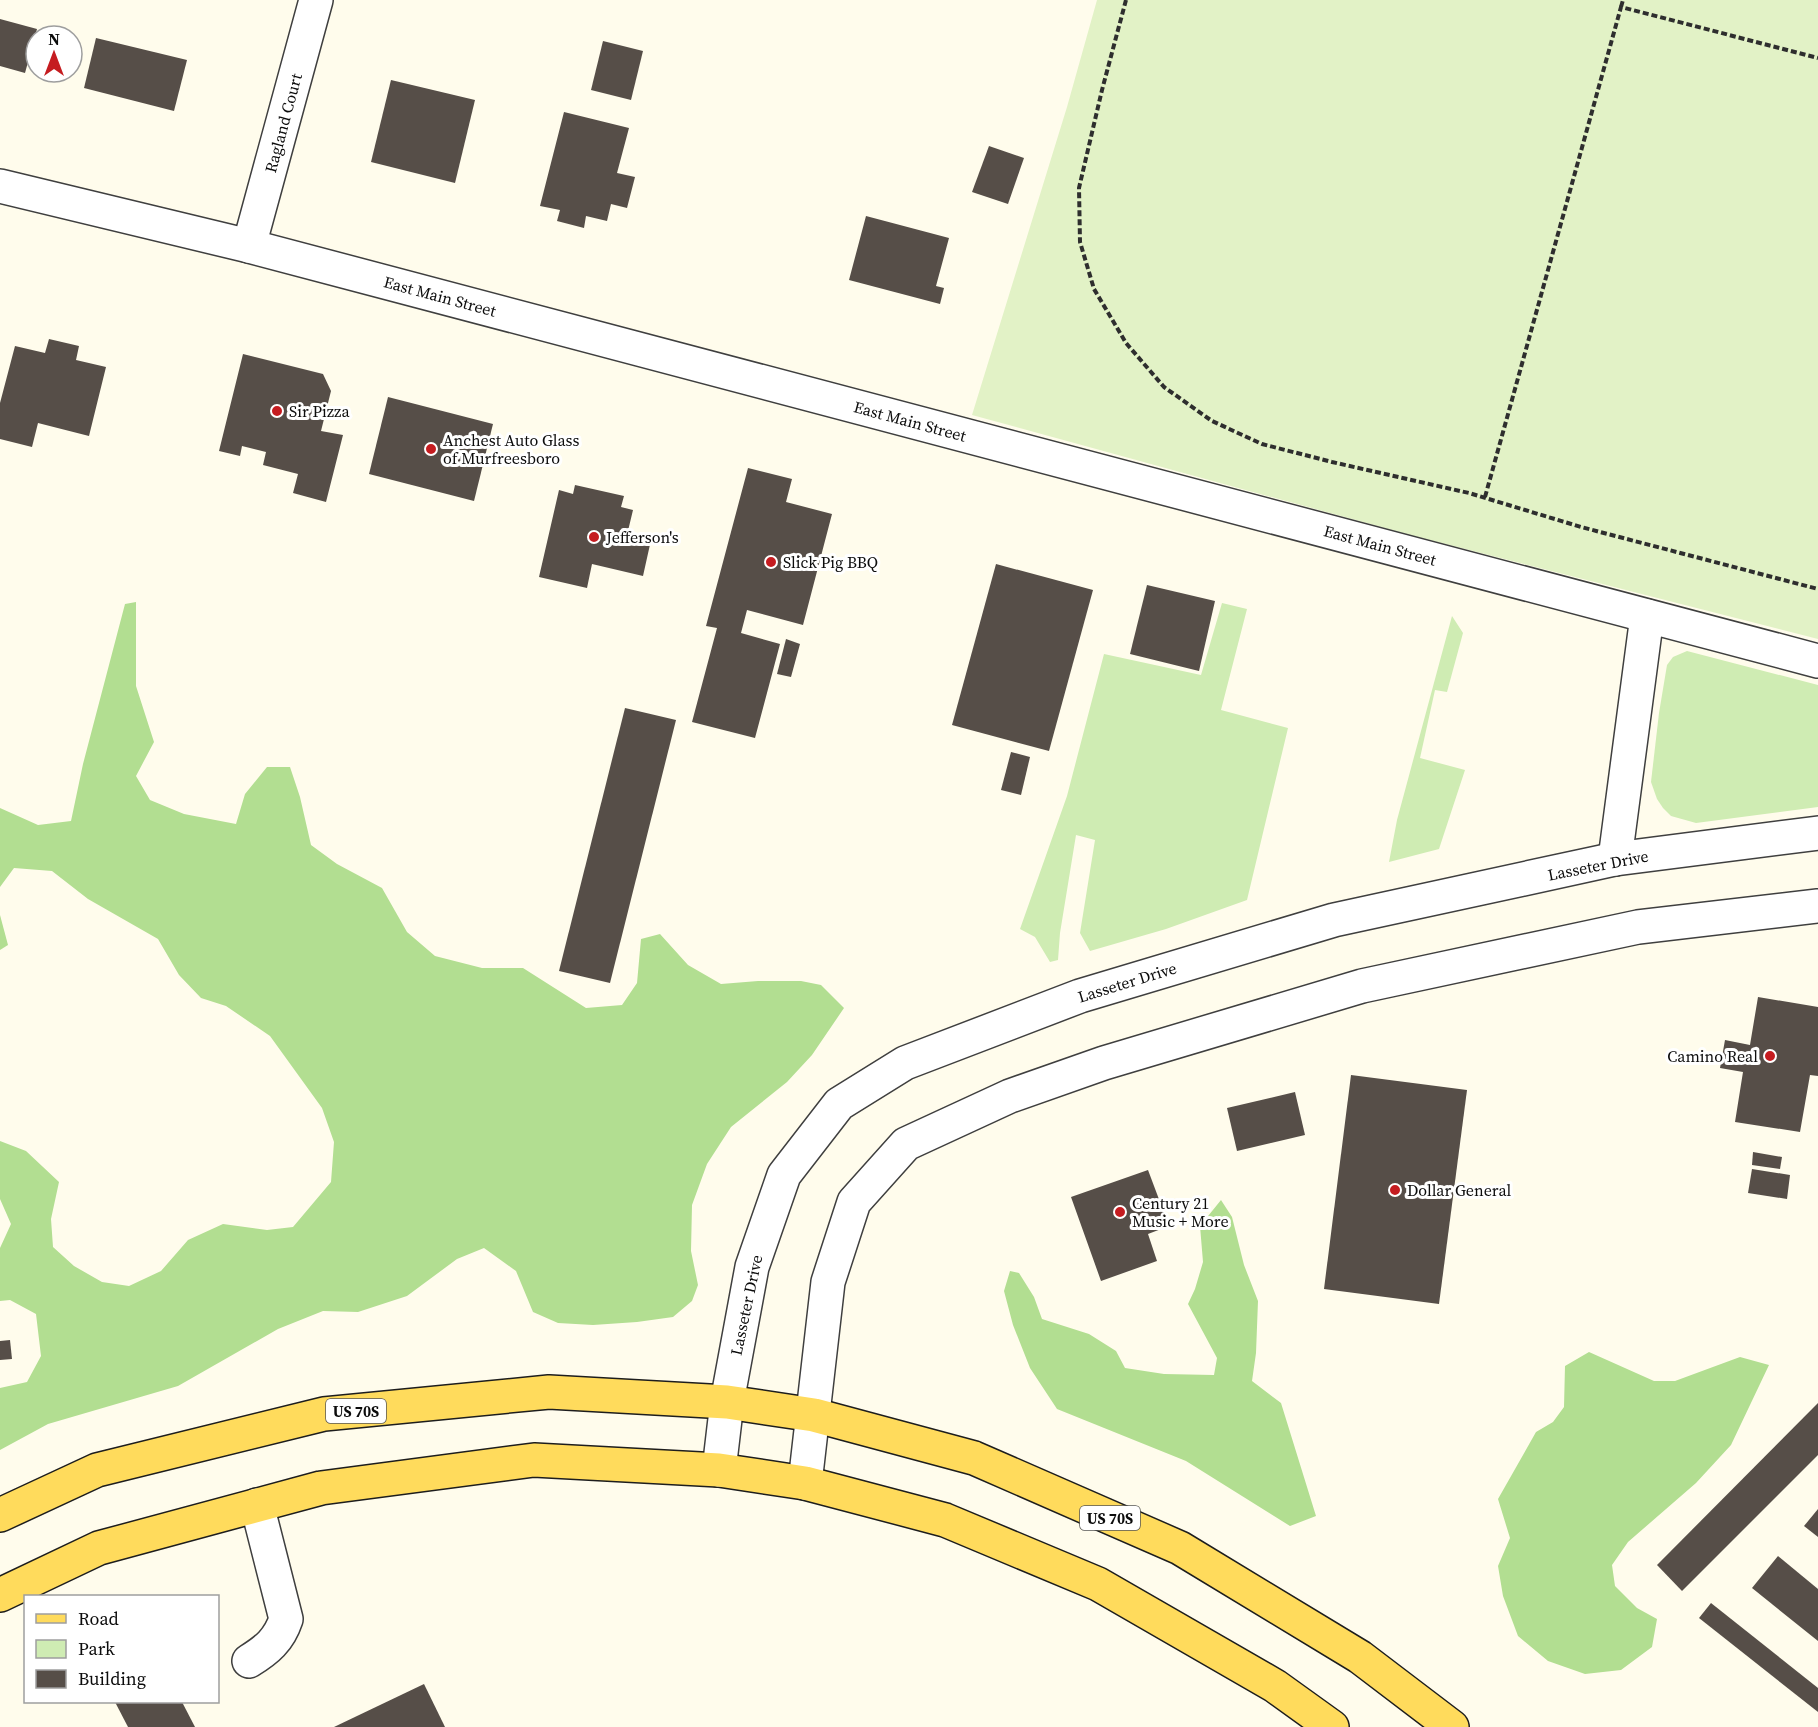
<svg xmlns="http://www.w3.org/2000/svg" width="1818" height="1727" font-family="'Source Serif 4',serif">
<rect width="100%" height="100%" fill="#fffcec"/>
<!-- green -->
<g fill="#cfecb3">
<path d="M1222,603L1247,609L1221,710L1288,728L1247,900L1166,929L1090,951L1080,933L1095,840L1076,835L1060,933L1058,960L1050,962L1035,937L1020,929L1067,796L1104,654L1201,675Z"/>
<path d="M1452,616L1463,633L1447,692L1435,690L1420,758L1465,770L1439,849L1389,862L1397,820Z"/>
<path d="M1687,651L1818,685V807L1696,823L1671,816L1663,808L1657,799L1651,782L1659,713L1667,665L1673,657Z"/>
</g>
<!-- forest -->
<g fill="#b2de91">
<path d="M136,602V686L154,742L136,776L150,800L184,814L236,824L245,794L267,767H290L300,797L311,845L337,864L382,888L407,932L435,956L482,968H523L586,1008L622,1005L637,983L641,939L660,934L688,965L721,984L758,981H801L821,985L844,1008L812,1055L787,1082L731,1127L707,1164L692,1205L691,1251L698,1285L692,1301L673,1317L637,1322L593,1325L558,1323L533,1312L516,1271L484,1248L457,1259L407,1296L358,1312L323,1311L278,1329L178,1386L48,1424L0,1450V1388L27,1382L41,1356L36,1314L10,1300L0,1301V1248L11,1224L0,1199V1141L26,1151L59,1182L51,1219L53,1247L74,1266L102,1282L129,1286L161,1271L188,1240L223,1224L267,1230L293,1227L331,1182L334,1142L322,1108L270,1036L226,1006L201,998L179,975L158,939L88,899L52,871L14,868L0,887V808L38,825L71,821L83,764L125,604Z"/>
<path d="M0,915L8,945L0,950Z"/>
<path d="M1221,1200L1232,1217L1244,1265L1258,1301L1256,1353L1252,1381L1281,1403L1316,1516L1290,1526L1186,1461L1057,1409L1030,1368L1013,1325L1004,1291L1010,1271L1019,1273L1034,1297L1042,1319L1089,1334L1116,1351L1125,1368L1164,1374L1214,1375L1217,1358L1188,1304L1195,1289L1203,1262L1200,1226Z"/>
<path d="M1589,1352L1654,1381H1675L1740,1357L1769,1365L1731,1445L1696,1483L1628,1542L1612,1565L1615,1586L1637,1608L1657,1619L1652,1647L1621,1670L1585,1674L1548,1661L1518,1636L1503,1596L1498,1566L1510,1538L1498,1499L1536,1432L1553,1422L1564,1407L1565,1366Z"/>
</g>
<!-- pitch -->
<path fill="#e2f2c6" d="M1097,0H1818V639L1414,536L972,415L1067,107Z"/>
<!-- building -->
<g fill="#564e48">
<path d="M0,19L37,29L25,73L0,66Z"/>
<path d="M96,38L187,60L174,111L84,88Z"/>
<path d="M603,41L643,51L631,100L591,90Z"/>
<path d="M391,80L475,100L455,183L371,162Z"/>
<path d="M564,112L629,128L617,173L635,177L627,208L611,204L607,221L586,216L584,228L557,221L560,210L540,206Z"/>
<path d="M989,146L1024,158L1008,204L972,192Z"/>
<path d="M866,216L949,238L936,286L944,288L940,304L849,280Z"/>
<path d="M49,339L79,346L76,360L106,367L89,436L38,423L32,447L0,439V403L15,346L45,353Z"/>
<path d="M243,354L323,374L331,391L321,431L343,435L326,502L293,493L298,474L263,465L266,452L242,446L240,456L219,451Z"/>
<path d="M388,397L493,424L474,501L369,474Z"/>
<path d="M748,468L792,479L786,502L832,514L803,625L747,610L741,633L780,644L755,738L692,722L717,628L706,626Z"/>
<path d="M575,485L624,496L621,507L633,510L627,535L651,540L643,576L592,564L587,588L539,577L559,490L573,494Z"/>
<path d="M996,564L1093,590L1049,751L952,725Z"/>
<path d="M1147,585L1215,601L1199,671L1130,654Z"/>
<path d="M786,639L800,644L791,677L777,674Z"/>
<path d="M625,708L676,720L610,983L559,971Z"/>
<path d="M1011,752L1030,757L1021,795L1001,790Z"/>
<path d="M1758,997L1818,1007V1076L1810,1075L1800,1132L1735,1122L1743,1072L1720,1068L1725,1040L1750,1045Z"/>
<path d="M1351,1075L1467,1090L1439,1304L1324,1289Z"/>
<path d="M1295,1092L1305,1135L1237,1151L1227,1108Z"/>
<path d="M1753,1152L1782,1157L1780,1169L1752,1165Z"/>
<path d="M1752,1169L1790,1175L1787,1199L1748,1193Z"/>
<path d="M1148,1170L1169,1226L1148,1234L1157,1261L1101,1281L1071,1197Z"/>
<path d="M10,1340L12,1359L0,1360V1341Z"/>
<path d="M1818,1403V1455L1682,1591L1657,1565Z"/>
<path d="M1818,1509V1537L1804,1526Z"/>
<path d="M1778,1556L1818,1589V1641L1752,1588Z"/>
<path d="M1711,1603L1818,1688V1712L1699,1618Z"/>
<path d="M424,1684L445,1727H334Z"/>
<path d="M115,1702H182L195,1727H128Z"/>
</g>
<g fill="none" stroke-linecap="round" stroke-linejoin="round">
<!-- minor casing -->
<g stroke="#3f3f3f" stroke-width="36">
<g id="minor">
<path d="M0,186L249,246L1818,661"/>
<path d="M249,246L316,0"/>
<path d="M1615,859L1647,616"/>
<path d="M719,1470L727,1402L752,1267L784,1175L839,1104L905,1063L1080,996L1334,920L1615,859L1818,833"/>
<path d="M805,1483L828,1282L854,1202L906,1144L1010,1096L1104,1063L1362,986L1638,927L1818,906"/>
<path d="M249,1661C267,1650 279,1640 286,1619L257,1505"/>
</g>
</g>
<!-- major casing -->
<g stroke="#1d1d1d" stroke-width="36">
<g id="major">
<path d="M0,1515L97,1470L324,1414L549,1392L727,1402L814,1415L974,1458L1180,1548L1360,1657L1452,1727"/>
<path d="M0,1595L99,1548L321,1488L534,1460L719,1470L805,1483L945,1520L1098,1584L1275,1686L1332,1727"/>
</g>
</g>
<!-- path -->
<g stroke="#2e2e2e" stroke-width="4" stroke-dasharray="6 3" stroke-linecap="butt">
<path d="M1126,0L1102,90L1079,188L1080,242L1094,289L1126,343L1164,387L1212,421L1262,444L1332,462L1469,493L1581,527L1818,589"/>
<path d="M1621,7L1623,0"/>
<path d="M1485,497L1621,7L1818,58"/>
</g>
<!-- minor -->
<use href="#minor" stroke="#fff" stroke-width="33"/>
<!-- major -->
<use href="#major" stroke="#ffdb5c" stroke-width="33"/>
</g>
<!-- markers -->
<g fill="#c51c20" stroke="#fff" stroke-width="2">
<circle cx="277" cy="411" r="6"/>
<circle cx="431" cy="449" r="6"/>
<circle cx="594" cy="537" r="6"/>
<circle cx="771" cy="562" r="6"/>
<circle cx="1770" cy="1056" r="6"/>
<circle cx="1395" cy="1190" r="6"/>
<circle cx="1120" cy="1212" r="6"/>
</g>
<g text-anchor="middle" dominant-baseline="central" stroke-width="6" stroke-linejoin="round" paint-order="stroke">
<!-- shield labels -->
<g fill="#fff" stroke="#555" stroke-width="1.5">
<rect x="326" y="1399" width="60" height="24" rx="4.5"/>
<rect x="1080" y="1506" width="60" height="24" rx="4.5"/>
</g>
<g font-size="15" font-weight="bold" fill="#0c0c0c">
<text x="356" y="1411">US 70S</text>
<text x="1110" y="1518">US 70S</text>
</g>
<!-- street labels -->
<g font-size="16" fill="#0c0c0c" stroke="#fff">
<text transform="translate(283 123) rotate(-75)">Ragland Court</text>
<text transform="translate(440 296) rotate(15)">East Main Street</text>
<text transform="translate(910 421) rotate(15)">East Main Street</text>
<text transform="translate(1380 545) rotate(15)">East Main Street</text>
<text transform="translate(1598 865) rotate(-11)">Lasseter Drive</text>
<text transform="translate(1127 982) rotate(-17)">Lasseter Drive</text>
<text transform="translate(746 1305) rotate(-78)">Lasseter Drive</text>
</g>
<!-- poi labels -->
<g font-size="16" fill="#0c0c0c" stroke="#fff" text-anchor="start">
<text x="289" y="411">Sir Pizza</text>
<text x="443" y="440">Anchest Auto Glass<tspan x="443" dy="18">of Murfreesboro</tspan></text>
<text x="606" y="537">Jefferson's</text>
<text x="783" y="562">Slick Pig BBQ</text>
<text x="1758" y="1056" text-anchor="end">Camino Real</text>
<text x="1407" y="1190">Dollar General</text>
<text x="1132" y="1203">Century 21<tspan x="1132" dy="18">Music + More</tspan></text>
</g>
</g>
<!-- legend -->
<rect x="24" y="1595" width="195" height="108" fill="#ffffff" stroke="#9e9e9e" stroke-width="1.5"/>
<rect x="36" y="1614" width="30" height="9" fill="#ffdb5c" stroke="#9e9e9e" stroke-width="1.5"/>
<text x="78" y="1625" font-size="18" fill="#0c0c0c">Road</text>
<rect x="36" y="1640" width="30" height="18" fill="#cfecb3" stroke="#9e9e9e" stroke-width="1.5"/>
<text x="78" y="1655" font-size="18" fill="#0c0c0c">Park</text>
<rect x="36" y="1670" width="30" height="18" fill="#564e48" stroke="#9e9e9e" stroke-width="1.5"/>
<text x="78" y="1685" font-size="18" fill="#0c0c0c">Building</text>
<!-- north arrow -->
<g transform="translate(54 54)"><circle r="28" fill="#ffffff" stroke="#9e9e9e" stroke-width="1.5"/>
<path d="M0-4.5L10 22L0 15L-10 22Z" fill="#c51c20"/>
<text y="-9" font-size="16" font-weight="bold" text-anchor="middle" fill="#0c0c0c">N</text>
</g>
</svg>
